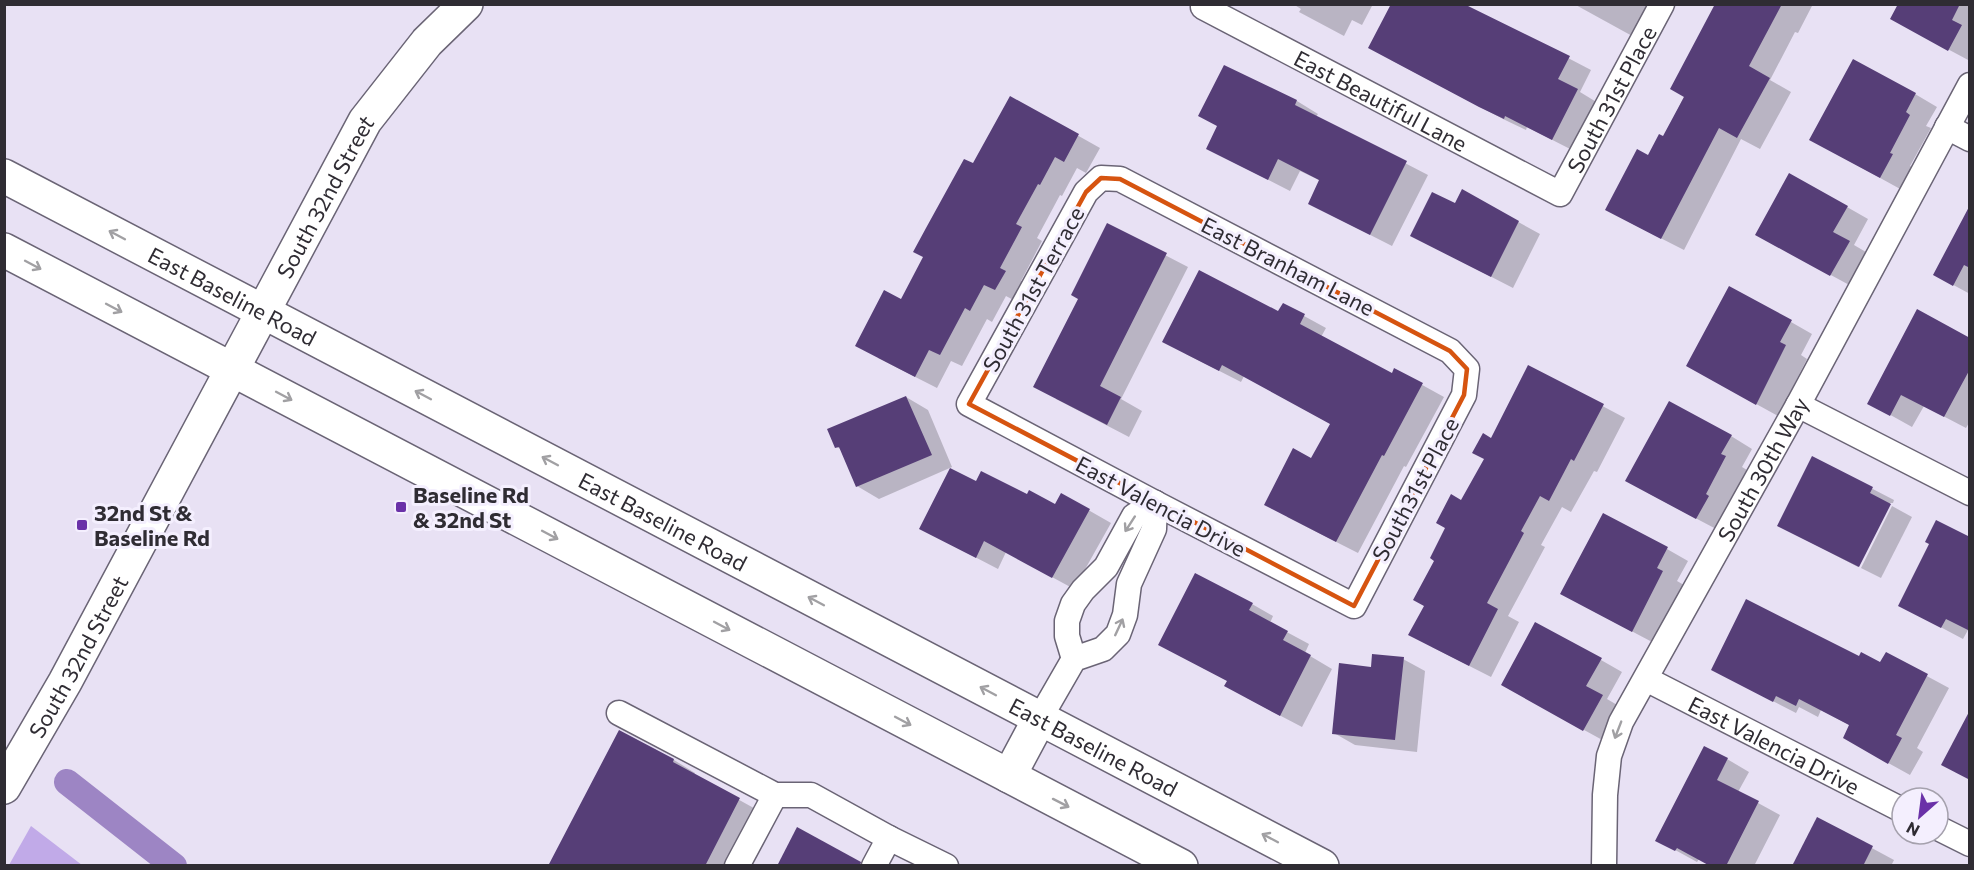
<svg xmlns="http://www.w3.org/2000/svg" width="1974" height="870" font-family="Commissioner,sans-serif">
<rect width="100%" height="100%" fill="#e8e1f4"/>
<!-- green -->
<path fill="#c1aae8" d="M31,826L82,865H9Z"/>
<!-- shadow -->
<g fill="#0003">
<path d="M1293,4H1373L1362,25L1352,20L1344,36L1299,12L1301,9Z"/>
<path d="M1574,4H1651L1634,37Z"/>
<path d="M1731,4H1813L1798,33L1795,32L1770,80L1791,92L1760,149L1741,139L1684,250L1629,222L1649,157L1663,138Z"/>
<path d="M1900,4H1970V61L1914,31Z"/>
<path d="M1501,23L1591,70L1580,92L1598,103L1574,151L1527,127L1526,130L1503,119L1391,60Z"/>
<path d="M1225,67L1297,101L1318,114L1316,117L1428,175L1392,246L1331,215L1321,181L1300,171L1290,191L1229,160L1219,126Z"/>
<path d="M1915,94L1937,107L1926,126L1931,128L1910,166L1914,168L1902,190L1833,152Z"/>
<path d="M1011,98L1100,148L1086,173L1077,168L1062,196L1060,195L1037,238L1042,241L1021,281L1027,284L1017,302L1006,296L992,322L987,319L962,366L951,361L937,388L878,358L901,301Z"/>
<path d="M1462,191L1540,234L1513,288L1412,236L1455,205Z"/>
<path d="M1847,207L1868,219L1854,245L1871,255L1853,287L1779,247Z"/>
<path d="M1970,208V294L1935,275Z"/>
<path d="M1107,225L1188,267L1121,399L1142,411L1129,437L1056,399L1080,299Z"/>
<path d="M1284,305L1326,328L1321,337L1392,375L1395,370L1444,397L1406,467L1404,466L1358,553L1287,517L1312,460L1331,424L1244,376L1241,382L1186,354L1279,313Z"/>
<path d="M1791,322L1812,334L1801,355L1807,359L1778,416L1709,378Z"/>
<path d="M1970,339V421L1966,428L1924,406L1912,427L1869,403Z"/>
<path d="M1529,367L1625,418L1597,472L1594,471L1571,512L1562,507L1541,545L1545,547L1508,616L1519,622L1491,677L1432,647L1425,605L1436,560L1462,502L1486,459L1492,440Z"/>
<path d="M906,397L928,410L952,467L879,499L857,486L842,450L837,447Z"/>
<path d="M1731,436L1752,449L1742,467L1747,470L1726,507L1730,509L1718,530L1648,493Z"/>
<path d="M1813,458L1894,500L1893,503H1890L1858,567L1779,526Z"/>
<path d="M976,483L1027,496L1056,506L1062,495L1111,523L1074,589L1006,552L998,569L921,529Z"/>
<path d="M1892,506L1912,517L1881,578L1861,568Z"/>
<path d="M1970,538V631L1968,630L1963,639L1899,605Z"/>
<path d="M1667,549L1688,561L1677,581L1684,585L1654,643L1584,606Z"/>
<path d="M1252,604L1273,616L1270,623L1309,644L1305,653L1332,669L1302,727L1247,698L1228,681L1160,645Z"/>
<path d="M1886,654L1949,688L1917,748L1923,752L1910,775L1872,754L1851,726L1821,710L1818,717L1799,707L1796,713L1734,681L1860,658L1881,664Z"/>
<path d="M1403,659L1425,671L1417,752L1355,745L1334,733L1372,668Z"/>
<path d="M1601,660L1622,672L1607,699L1624,709L1606,742L1524,697Z"/>
<path d="M620,732L674,760L695,773L694,775L761,812L733,866H560Z"/>
<path d="M1727,759L1749,772L1738,792L1780,815L1754,866H1712L1699,859L1697,862L1657,840Z"/>
<path d="M1818,819L1894,860L1891,866H1794Z"/>
</g>
<g fill="none" stroke-linecap="round" stroke-linejoin="round">
<!-- canal -->
<path stroke="#9d85c4" stroke-width="26" d="M67,782L174,866"/>
</g>
<!-- building -->
<g fill="#563e77">
<path d="M1391,4H1464L1570,56L1558,79L1578,89L1552,140L1505,116L1504,119L1479,107L1368,48Z"/>
<path d="M1715,4H1782L1749,66L1770,78L1737,138L1719,128L1661,239L1605,210L1637,149L1648,155L1659,134L1663,136L1684,97L1670,89Z"/>
<path d="M1898,4H1960L1952,20L1962,25L1948,51L1890,19Z"/>
<path d="M1853,59L1916,93L1906,112L1910,115L1890,153L1893,154L1880,178L1809,140Z"/>
<path d="M1224,65L1297,100L1295,105L1407,161L1370,235L1308,204L1319,180L1278,159L1268,180L1206,149L1217,126L1198,116Z"/>
<path d="M1010,96L1079,134L1064,162L1055,157L1040,185L1038,184L1016,224L1022,227L1000,268L1006,271L995,290L984,285L970,311L965,308L940,355L929,350L915,377L855,346L884,290L901,299L923,257L913,252L926,228L964,159L973,163Z"/>
<path d="M1789,173L1848,206L1833,232L1850,241L1830,276L1755,235Z"/>
<path d="M1462,189L1519,221L1491,277L1410,236L1432,192L1455,203Z"/>
<path d="M1970,205V268L1964,265L1953,286L1933,275Z"/>
<path d="M1107,223L1167,253L1100,386L1121,397L1107,425L1033,387L1078,299L1071,295Z"/>
<path d="M1199,270L1278,311L1283,303L1305,314L1300,324L1392,373L1394,368L1423,383L1384,456L1382,455L1336,542L1264,505L1293,448L1311,458L1330,424L1222,365L1219,371L1162,342Z"/>
<path d="M1729,286L1792,320L1780,342L1786,345L1756,405L1686,366Z"/>
<path d="M1917,309L1970,338V369L1944,417L1901,395L1890,416L1867,404Z"/>
<path d="M1528,365L1604,404L1574,461L1571,459L1549,501L1540,496L1521,531L1524,533L1487,603L1498,609L1469,666L1408,635L1424,606L1413,600L1434,561L1430,558L1445,528L1436,523L1451,494L1461,500L1484,459L1472,453L1483,433L1491,438Z"/>
<path d="M906,396L932,455L856,487L839,447L835,448L827,429Z"/>
<path d="M1669,401L1732,435L1721,454L1726,456L1706,494L1709,496L1696,519L1625,481Z"/>
<path d="M1812,456L1873,487L1870,493L1891,504L1859,567L1777,526Z"/>
<path d="M950,468L976,481L981,471L1027,494L1029,490L1055,504L1061,493L1090,509L1052,578L984,541L976,558L919,529Z"/>
<path d="M1603,513L1668,547L1657,568L1663,571L1632,632L1560,594Z"/>
<path d="M1936,520L1970,537V631L1946,619L1941,628L1898,606L1929,544L1925,542Z"/>
<path d="M1195,573L1253,603L1249,610L1288,631L1283,640L1311,655L1280,716L1224,686L1227,681L1158,645Z"/>
<path d="M1746,599L1859,656L1861,652L1880,662L1886,652L1928,674L1896,735L1902,738L1888,764L1843,738L1849,725L1799,699L1796,706L1776,696L1773,702L1711,670Z"/>
<path d="M1535,622L1602,658L1586,686L1603,695L1583,731L1501,685Z"/>
<path d="M1372,654L1404,657L1395,740L1332,734L1339,663L1371,667Z"/>
<path d="M1970,710V780L1941,765Z"/>
<path d="M619,730L674,759L673,762L740,798L705,866H548Z"/>
<path d="M1704,746L1728,758L1717,780L1759,801L1726,866H1710L1677,848L1675,851L1655,841Z"/>
<path d="M1817,817L1873,846L1863,866H1792Z"/>
<path d="M797,827L861,862L860,866H777Z"/>
</g>
<g fill="none" stroke-linecap="round" stroke-linejoin="round">
<!-- street casing -->
<g stroke="#6a6475" stroke-width="27">
<g id="street">
<path id="s1" d="M1204,4L1203,7L1560,194L1662,4"/>
<path d="M1947,127L1970,139"/>
<path d="M1101,178L1120,179L1450,351L1467,369L1464,395L1354,606L1155,503L969,404L1086,192Z"/>
<path d="M1798,405L1970,493"/>
<path d="M1074,659L1067,636V621L1073,604L1083,590L1106,567L1134,516L1155,503"/>
<path id="s2" d="M1646,679L1902,810"/>
<path d="M619,713L775,795H811L889,838L946,866"/>
<path d="M1040,718L1074,659L1103,649L1118,634L1125,615L1129,584L1154,529L1155,503"/>
<path d="M1938,828L1970,844"/>
<path d="M737,866L775,795"/>
<path d="M874,866L889,838"/>
<path id="s3" d="M1604,866L1605,795L1609,756L1621,722L1798,405L1970,85"/>
</g>
</g>
<!-- secondary casing -->
<g stroke="#6a6475" stroke-width="36">
<g id="secondary">
<path id="s4" d="M4,787L65,682L365,121L427,42L466,4"/>
</g>
</g>
<!-- primary casing -->
<g stroke="#6a6475" stroke-width="36">
<g id="primary">
<path id="s5" d="M4,176L1322,866"/>
<path d="M4,250L1181,866"/>
<path d="M1009,776L1040,718"/>
</g>
</g>
<!-- street -->
<use href="#street" stroke="#fff" stroke-width="24"/>
<!-- secondary -->
<use href="#secondary" stroke="#fff" stroke-width="33"/>
<!-- primary -->
<use href="#primary" stroke="#fff" stroke-width="33"/>
</g>
<!-- one-way arrows -->
<defs><path id="oneway-shaft" d="M-6 0H5M1.5-3L5.5 0L1.5 3" fill="none" stroke-width="1.6" stroke-linecap="round" stroke-linejoin="round" transform="scale(1.5)"/></defs>
<g stroke="#a1a0a3">
<use href="#oneway-shaft" transform="translate(117 235) rotate(-152)"/>
<use href="#oneway-shaft" transform="translate(33 265) rotate(28)"/>
<use href="#oneway-shaft" transform="translate(114 308) rotate(28)"/>
<use href="#oneway-shaft" transform="translate(423 395) rotate(-152)"/>
<use href="#oneway-shaft" transform="translate(284 396) rotate(28)"/>
<use href="#oneway-shaft" transform="translate(550 461) rotate(-152)"/>
<use href="#oneway-shaft" transform="translate(1130 524) rotate(123)"/>
<use href="#oneway-shaft" transform="translate(550 535) rotate(28)"/>
<use href="#oneway-shaft" transform="translate(816 601) rotate(-152)"/>
<use href="#oneway-shaft" transform="translate(722 626) rotate(28)"/>
<use href="#oneway-shaft" transform="translate(1119 627) rotate(-65)"/>
<use href="#oneway-shaft" transform="translate(988 691) rotate(-152)"/>
<use href="#oneway-shaft" transform="translate(903 721) rotate(28)"/>
<use href="#oneway-shaft" transform="translate(1618 730) rotate(111)"/>
<use href="#oneway-shaft" transform="translate(1061 803) rotate(27)"/>
<use href="#oneway-shaft" transform="translate(1270 838) rotate(-152)"/>
</g>
<!-- marked area -->
<path fill="none" stroke="#d65410" stroke-width="4.5" stroke-linejoin="round" d="M1101,178L1120,179L1450,351L1467,369L1464,395L1354,606L969,404L1086,192Z"/>
<!-- markers -->
<g fill="#6a31a8" stroke="#f4effe" stroke-width="2">
<rect x="395" y="501" width="12" height="12" rx="3"/>
<rect x="76" y="519" width="12" height="12" rx="3"/>
</g>
<g text-anchor="middle" dominant-baseline="central" stroke-width="6" stroke-linejoin="round" paint-order="stroke">
<!-- street labels -->
<g font-size="22" fill="#2f2c33" stroke="#f4effe">
<text stroke="none"><textPath href="#s1" startOffset="514">South 31st Place</textPath></text>
<text stroke="none"><textPath href="#s1" startOffset="204">East Beautiful Lane</textPath></text>
<text stroke="none"><textPath href="#s4" startOffset="672">South 32nd Street</textPath></text>
<text transform="translate(1288 266) rotate(27)">East Branham Lane</text>
<text transform="translate(1033 289) rotate(-61)">South 31st Terrace</text>
<text stroke="none"><textPath href="#s5" startOffset="258">East Baseline Road</textPath></text>
<text stroke="none"><textPath href="#s3" startOffset="436">South 30th Way</textPath></text>
<text transform="translate(1415 489) rotate(-62)">South31st Place</text>
<text transform="translate(1161 506) rotate(28)">East Valencia Drive</text>
<text stroke="none"><textPath href="#s5" startOffset="744">East Baseline Road</textPath></text>
<text stroke="none"><textPath href="#s4" startOffset="150">South 32nd Street</textPath></text>
<text stroke="none"><textPath href="#s2" startOffset="144">East Valencia Drive</textPath></text>
<text stroke="none"><textPath href="#s5" startOffset="1230">East Baseline Road</textPath></text>
</g>
<!-- poi labels -->
<g font-size="22" font-weight="bold" fill="#2f2c33" stroke="#f4effe" text-anchor="start">
<text x="413" y="494">Baseline Rd<tspan x="413" dy="25">&amp; 32nd St</tspan></text>
<text x="94" y="512">32nd St &amp;<tspan x="94" dy="25">Baseline Rd</tspan></text>
</g>
</g>
<!-- border -->
<rect width="1974" height="870" fill="none" stroke="#2f2c33" stroke-width="12"/>
<!-- north arrow -->
<g transform="translate(1920 816) rotate(208)"><circle r="28" fill="#f4effe" stroke="#a5a1ad" stroke-width="1.5"/>
<path d="M0-4.5L10 22L0 15L-10 22Z" fill="#6a31a8"/>
<text y="-9" font-size="16" font-weight="bold" text-anchor="middle" fill="#2f2c33">N</text>
</g>
</svg>
